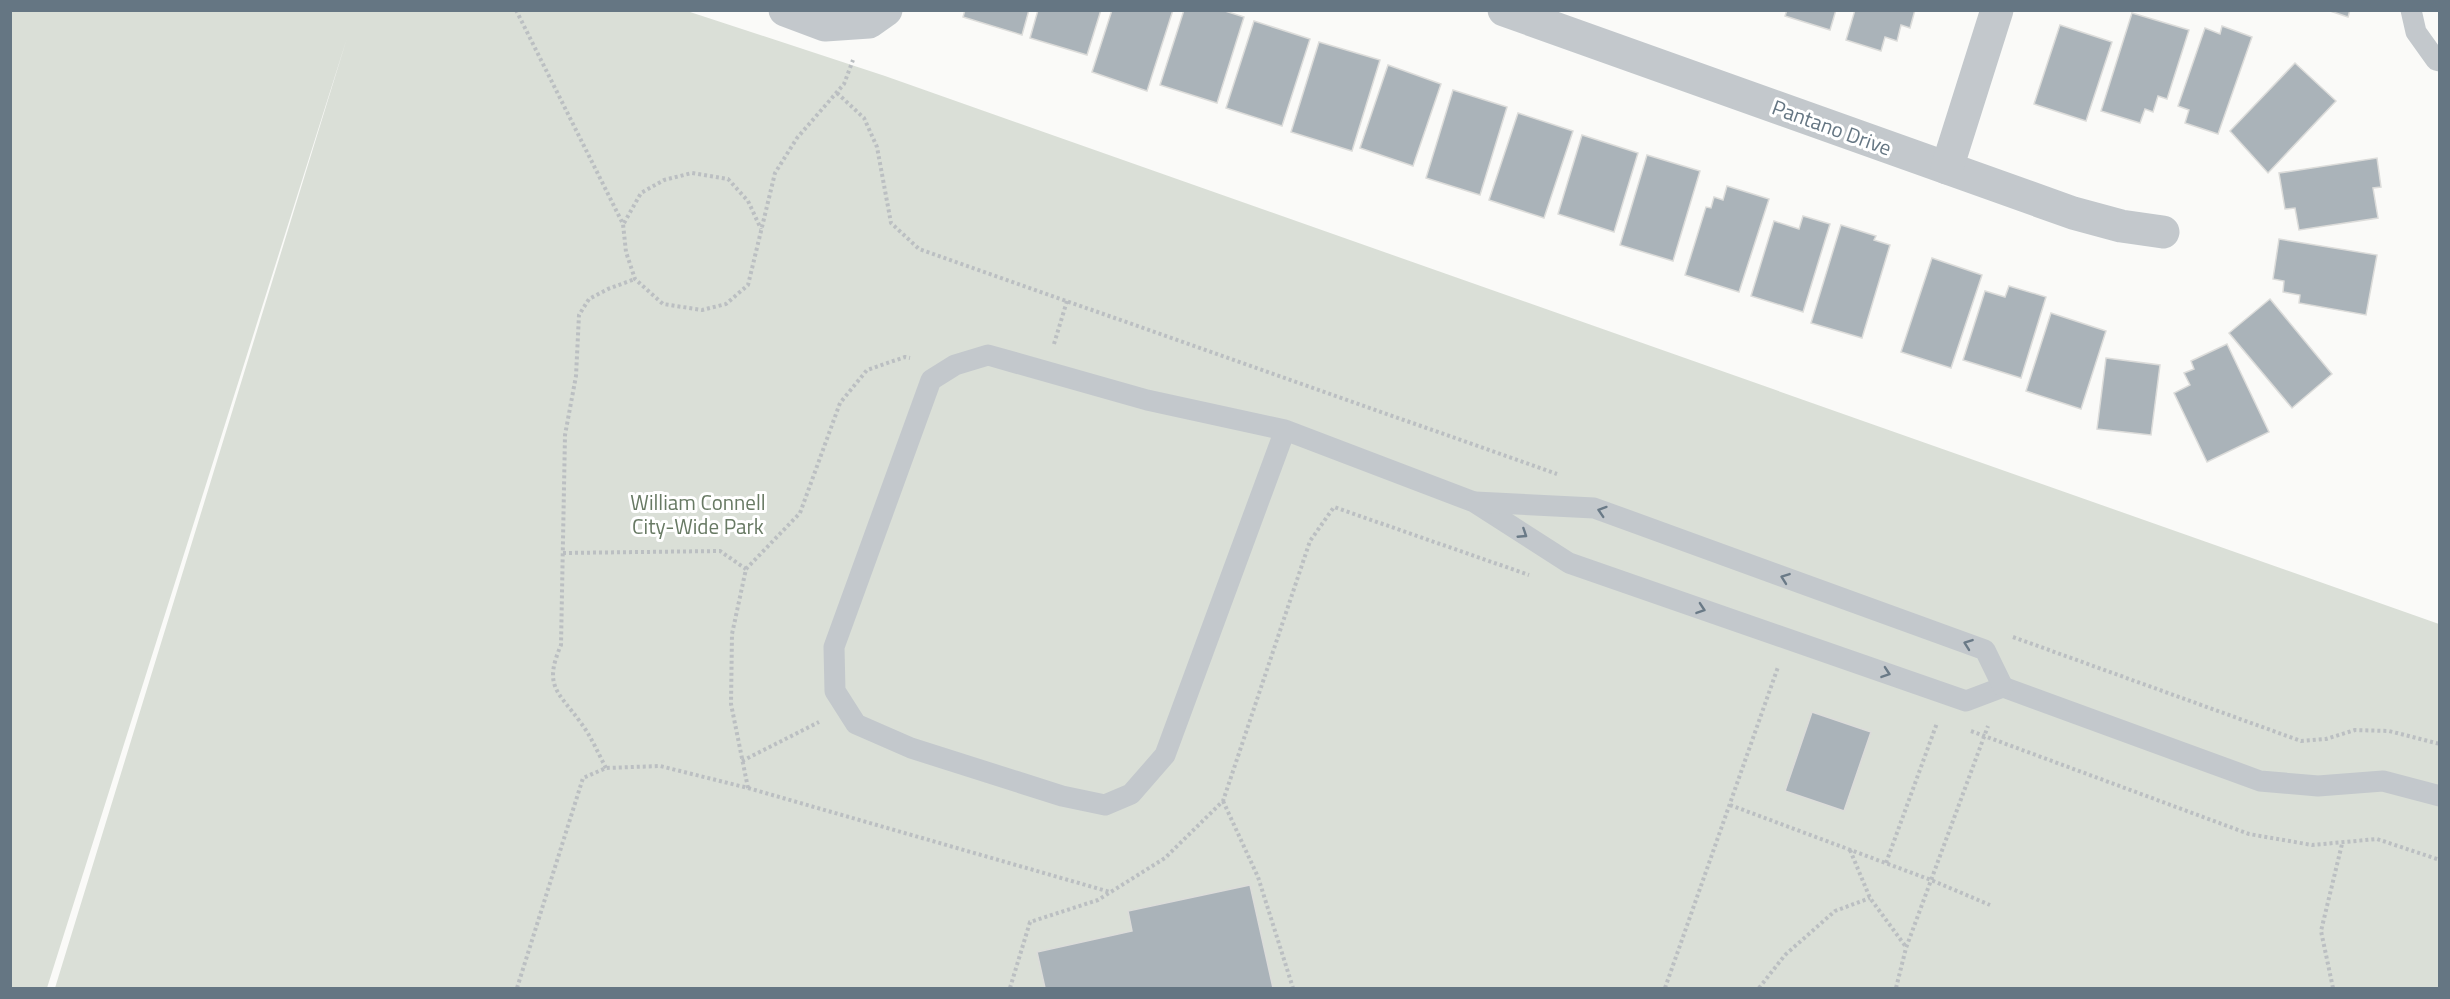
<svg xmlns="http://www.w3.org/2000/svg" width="2450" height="999" font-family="'Titillium Web',sans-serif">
<rect width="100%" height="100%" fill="#fafaf8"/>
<!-- green -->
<path fill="#dadfd7" d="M10,11H687L885,76L2439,624V988H55L347,38L47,988H11Z"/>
<!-- building -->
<g fill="#aab3b9" stroke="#dcdcda" stroke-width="1.5">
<path d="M965,10H1029L1022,35L963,17Z"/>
<path d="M1038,10H1101L1087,55L1030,38Z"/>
<path d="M1112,10H1173L1147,91L1092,72Z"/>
<path d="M1184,10H1222L1244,17L1217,103L1160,85Z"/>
<path d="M1787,10H1836L1830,30L1785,16Z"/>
<path d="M1855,10H1915L1910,28L1901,25L1897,41L1885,37L1881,51L1846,40Z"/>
<path d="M2327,10H2350L2348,17Z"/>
<path d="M2132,13L2189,30L2167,99L2158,96L2153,112L2145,109L2140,123L2101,111Z"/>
<path d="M1254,21L1310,39L1282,126L1226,108Z"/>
<path d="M2060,25L2112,42L2086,121L2034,104Z"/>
<path d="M2222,26L2252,37L2218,134L2185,123L2189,110L2178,106L2205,28L2220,34Z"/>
<path d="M1319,42L1380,60L1352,151L1291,132Z"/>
<path d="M2295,63L2336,101L2268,173L2230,131Z"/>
<path d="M1388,65L1441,84L1413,166L1360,148Z"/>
<path d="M1453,90L1507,107L1480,195L1426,178Z"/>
<path d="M1518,113L1573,131L1544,218L1489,200Z"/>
<path d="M1582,135L1638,153L1614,232L1558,214Z"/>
<path d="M1647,155L1700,171L1673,261L1620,245Z"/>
<path d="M2377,158L2381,187L2373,188L2378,218L2299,230L2295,208L2285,209L2279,173Z"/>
<path d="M1727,186L1769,199L1739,292L1685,275L1706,207L1711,208L1714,197L1723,200Z"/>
<path d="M1803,216L1830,224L1803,312L1751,296L1774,221L1799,229Z"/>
<path d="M1841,225L1876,236L1874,240L1890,245L1862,338L1811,323Z"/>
<path d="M2279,239L2377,255L2366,315L2299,303L2300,295L2283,292L2284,281L2273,279Z"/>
<path d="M1932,258L1982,275L1951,368L1901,352Z"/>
<path d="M2009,286L2046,297L2021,378L1963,360L1985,291L2005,297Z"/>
<path d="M2270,299L2332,374L2292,408L2229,333Z"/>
<path d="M2051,313L2106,331L2081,409L2026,391Z"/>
<path d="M2227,344L2269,432L2207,462L2174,393L2190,385L2184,373L2194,369L2191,361Z"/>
<path d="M2106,358L2160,365L2151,435L2097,429Z"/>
<path d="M1812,712L1871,732L1844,811L1785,791Z"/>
<path d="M1250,885L1273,988H1045L1037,952L1132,931L1128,911Z"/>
</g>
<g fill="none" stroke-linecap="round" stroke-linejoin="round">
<!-- path -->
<g stroke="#bbbfc2" stroke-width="4" stroke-dasharray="3 3" stroke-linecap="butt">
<path d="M516,10L623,224L626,252L635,279L663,304L702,310L726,304L748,285L775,173L797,138L844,84L853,60"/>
<path d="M837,93L864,118L877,147L891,223L919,249L1557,474"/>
<path d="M624,223L641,193L664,180L692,173L728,179L748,201L761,229"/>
<path d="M1054,344L1067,301"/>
<path d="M563,553L720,551L746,569"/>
<path d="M2013,637L2301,741L2326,739L2355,730L2389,731L2440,744"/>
<path d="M1971,731L2249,834L2312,845L2377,839L2440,860"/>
<path d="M742,761L819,722"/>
<path d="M606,768C598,753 591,736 581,723C558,691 543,687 561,645L565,435L576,376L579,315L589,299L608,289L635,279"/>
<path d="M748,788L731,704L732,634L746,569L800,513L840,403L867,370L905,357L910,358"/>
<path d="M1223,801L1258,877L1293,988"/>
<path d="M1730,805L1931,880L1990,905"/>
<path d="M1850,850L1870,898L1906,947"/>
<path d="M1886,863L1937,723"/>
<path d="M517,988L583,778L606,768L660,766L748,788L1110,892"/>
<path d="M1010,988L1030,922L1098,900L1165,858L1223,801L1310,541L1334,507L1529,575"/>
<path d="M1665,988L1778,667"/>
<path d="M1759,988L1785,955L1835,911L1870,898"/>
<path d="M1896,988L1906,948L1988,726"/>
<path d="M2333,988L2321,931L2342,844"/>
</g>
<!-- lane -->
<g stroke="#c3c8cc" stroke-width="21">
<path d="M2411,10L2416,32L2436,60L2440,61"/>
<path d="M1285,430L1147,400L988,355L955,365L931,380L834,647L835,691L856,724L911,748L1062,796L1105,805L1131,794L1165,755L1285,430L1474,502L1569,563L1966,701L2003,687L2260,781L2318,786L2383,781L2440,796"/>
<path d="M1475,502L1594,508L1985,650L2003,687"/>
</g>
<!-- street -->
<g stroke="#c3c8cc" stroke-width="33">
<path d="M785,10L825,25L869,22L886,10"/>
<path d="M1504,10L2073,213L2121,226L2163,232"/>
<path d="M1947,168L1997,10"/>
</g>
</g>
<!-- one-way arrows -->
<defs><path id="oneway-chevron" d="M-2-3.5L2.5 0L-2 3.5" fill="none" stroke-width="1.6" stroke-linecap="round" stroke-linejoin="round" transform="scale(1.5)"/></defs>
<g stroke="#6a7a87">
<use href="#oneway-chevron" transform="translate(1602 511) rotate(-162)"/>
<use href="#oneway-chevron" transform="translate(1523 534) rotate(33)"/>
<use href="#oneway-chevron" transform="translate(1785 578) rotate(-160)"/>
<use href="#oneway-chevron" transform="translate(1701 609) rotate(19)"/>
<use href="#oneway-chevron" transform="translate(1968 644) rotate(-160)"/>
<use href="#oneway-chevron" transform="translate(1886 673) rotate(19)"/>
</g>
<g text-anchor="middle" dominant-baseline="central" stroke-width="6" stroke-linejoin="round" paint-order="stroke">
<!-- street labels -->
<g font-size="21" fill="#657683" stroke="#fff">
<text transform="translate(1832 127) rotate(20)">Pantano Drive</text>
</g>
<!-- park labels -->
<g font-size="21" fill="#687a64" stroke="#fff">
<text x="698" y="502">William Connell<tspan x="698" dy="24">City-Wide Park</tspan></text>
</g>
</g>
<!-- border -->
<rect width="2450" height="999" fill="none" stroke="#657683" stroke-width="24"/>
</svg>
